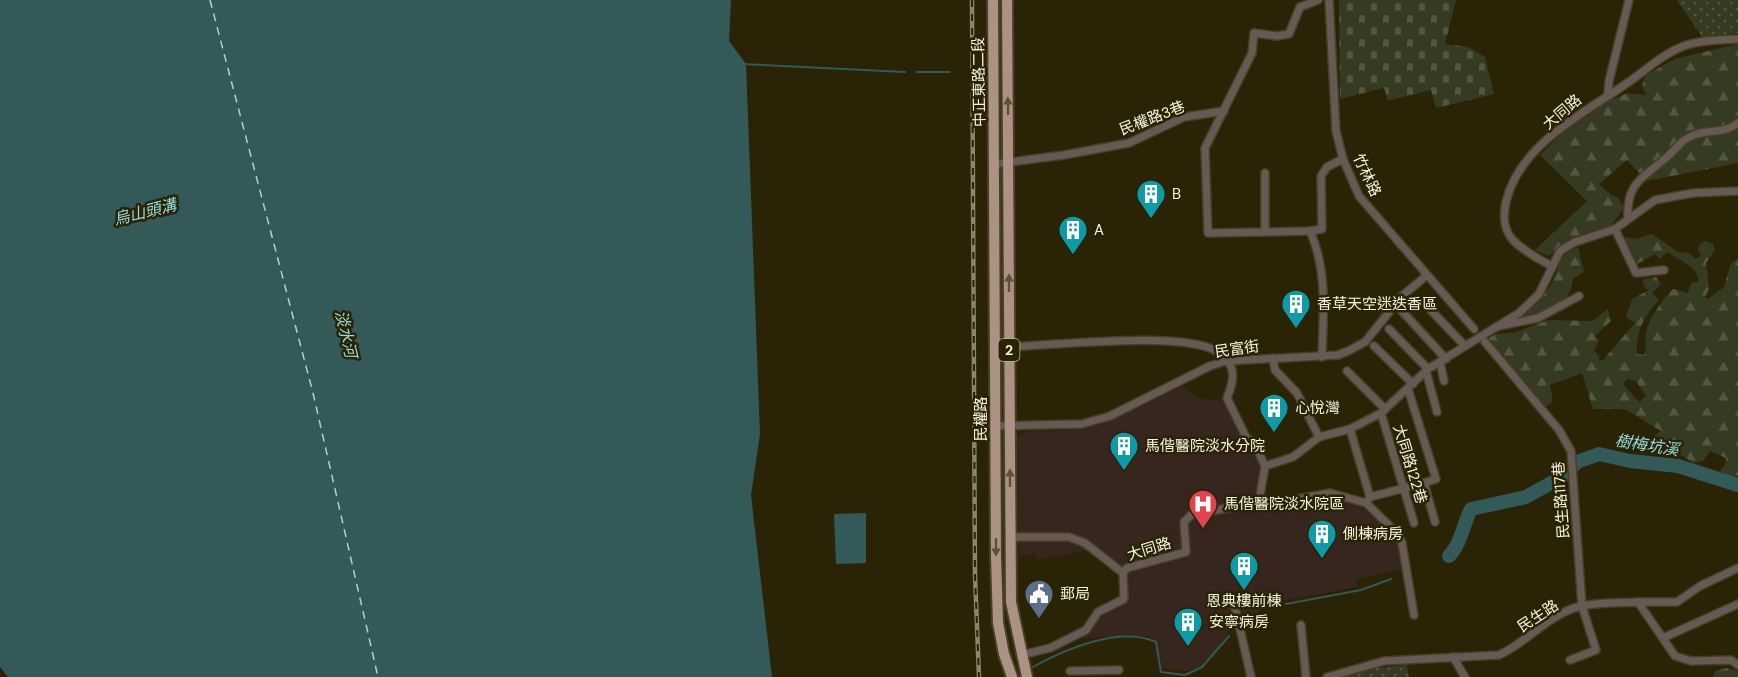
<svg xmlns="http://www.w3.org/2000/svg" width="1738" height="677" font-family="'DM Sans','Noto Sans TC',sans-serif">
<defs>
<pattern id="grass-dots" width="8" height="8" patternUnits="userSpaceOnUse" patternTransform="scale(1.5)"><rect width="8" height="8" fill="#353a22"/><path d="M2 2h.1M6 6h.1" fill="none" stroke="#535742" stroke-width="1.8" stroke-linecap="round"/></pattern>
<pattern id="forest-firs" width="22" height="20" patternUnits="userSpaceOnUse" patternTransform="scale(1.5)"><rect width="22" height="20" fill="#353a22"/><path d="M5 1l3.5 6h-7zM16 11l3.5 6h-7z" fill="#535742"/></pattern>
<pattern id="cemetery-stones" width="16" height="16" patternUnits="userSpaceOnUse" patternTransform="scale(1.5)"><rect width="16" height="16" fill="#353a22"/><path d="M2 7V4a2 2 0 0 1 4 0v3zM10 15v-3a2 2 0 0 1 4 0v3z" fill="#535742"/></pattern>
</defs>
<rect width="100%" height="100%" fill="#2a2305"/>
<!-- medical -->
<path fill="#37261e" d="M1183,386L1200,399L1221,400L1231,410L1262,468L1259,505L1277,507L1331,496L1358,504L1396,536L1404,569L1356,579L1358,587L1274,602L1248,619V622L1231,628L1218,648L1199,667L1186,671L1162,668L1156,641L1150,636L1084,638L1104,613L1124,604L1128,598L1127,574L1099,548L1036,560L1035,554L1019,556L1017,437L1027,431L1069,430L1114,419Z"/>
<!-- grass -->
<g fill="url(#grass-dots)">
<path d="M1677,0H1738V33L1702,37Z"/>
<path d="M1407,665L1409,677H1340L1365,669Z"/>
</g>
<!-- forest -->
<g fill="url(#forest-firs)" fill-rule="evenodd">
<path d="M1738,44V163L1647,181L1627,160L1599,184L1611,195L1617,197L1624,208L1610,227L1588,232L1548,256L1535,250L1587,201L1540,155L1576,119L1588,116L1601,104L1628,93L1646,95L1642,86L1645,76L1674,59Z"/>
<path d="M1652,234L1678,252L1689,253L1696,259L1701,256L1698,249L1700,244L1706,241L1713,244L1715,250L1706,263L1709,289L1705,297L1708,299L1724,287L1730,265L1738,258V476L1725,475L1720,470L1725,465L1726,458L1710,451L1703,461L1694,463L1657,441L1648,447L1644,443L1661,431L1625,409H1593L1582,373L1550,385L1553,401L1546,407L1488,339L1495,334L1516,332L1548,320L1592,321L1608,309L1611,321L1595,336L1599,340L1594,351L1599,356V361L1603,360L1635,323L1626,317L1632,299L1649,290L1645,288L1642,280L1656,277L1661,284L1652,293L1659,300C1645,314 1635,333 1637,354L1644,355C1647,347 1644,340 1646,331C1650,317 1662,300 1673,289L1688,293L1691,283L1698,282C1700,267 1677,259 1667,252L1660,259L1655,254L1637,264L1624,237L1636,239ZM1627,379L1636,381L1646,396L1639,402L1623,384Z"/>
<path d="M1578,247L1584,272L1573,279C1572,308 1534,315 1511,323C1523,311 1544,298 1552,283C1561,265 1556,256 1578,247Z"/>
<path d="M1727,668L1738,671V677H1713L1715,671Z"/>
</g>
<!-- cemetery -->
<path fill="url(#cemetery-stones)" d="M1339,0H1456L1445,44L1469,47L1485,57L1494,94L1436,108L1431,90L1388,101L1384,88L1340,99Z"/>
<!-- water -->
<g fill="#335958">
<path d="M0,0H731L729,41L746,64L760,434L751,495L772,677H8L0,667Z"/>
<path d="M866,513V563L836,564L834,514Z"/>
</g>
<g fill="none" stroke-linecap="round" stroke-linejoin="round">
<!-- stream -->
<g stroke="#335958" stroke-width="2">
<path d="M743,64L905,72"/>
<path d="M917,72H950"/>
<path d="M1286,604L1361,590L1391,579"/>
<path d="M1033,667C1065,649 1119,626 1156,642L1161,672L1185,675L1202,667L1229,636"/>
</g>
<!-- river -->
<path stroke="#335958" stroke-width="14" d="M1449,556C1461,544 1463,525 1471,509L1526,497L1562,477L1577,462L1599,454L1630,461L1678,466L1738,485"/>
<!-- ferry -->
<path stroke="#93dddc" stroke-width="1.5" stroke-dasharray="8 6" stroke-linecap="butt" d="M210,0L313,393L378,677"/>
<!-- street casing -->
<g stroke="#474024" stroke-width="10">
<g id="street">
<path d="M1329,0L1336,131L1343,159L1359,196L1474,329"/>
<path d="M1608,94L1609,81L1629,0"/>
<path d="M995,164L1064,155L1129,143L1184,117L1224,111"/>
<path d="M1265,173V232L1208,233L1205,148L1252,53L1254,33L1277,36L1289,34L1300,7L1318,0"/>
<path d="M1628,219C1626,181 1644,178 1668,156C1677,148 1682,139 1694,135C1710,129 1724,134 1738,123"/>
<path d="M1615,229L1636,273L1664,270"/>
<path d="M1310,231C1328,271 1323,314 1322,357"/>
<path d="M1265,232L1310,231L1322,229L1321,176L1327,167L1343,159"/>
<path d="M1551,266C1538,258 1524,252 1513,240C1503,229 1503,216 1506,202C1519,146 1579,116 1623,86C1642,74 1658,57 1679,48C1697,40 1719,40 1738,39"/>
<path d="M1427,306L1465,346"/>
<path d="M1401,310L1446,359"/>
<path d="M1499,326L1538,318L1579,296"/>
<path d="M1389,329L1428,369"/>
<path d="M1485,342L1559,430L1571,451L1582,606L1596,650L1570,660"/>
<path d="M1374,346L1413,384"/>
<path d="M1009,347C1053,345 1181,331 1216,351C1237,363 1235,379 1227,398L1246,437L1254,443L1265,466L1259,502"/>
<path d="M1273,358L1275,370L1297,393L1319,437"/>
<path d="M1440,362L1444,381"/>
<path d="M1347,371L1385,409"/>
<path d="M1426,371L1437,412"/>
<path d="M1408,389L1436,479L1424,483L1435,522"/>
<path d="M1381,413L1414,523"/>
<path d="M996,426L1082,424L1110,416L1210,366L1226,361L1338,355L1348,351L1365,342L1402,296L1426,276"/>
<path d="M1350,429L1370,497"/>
<path d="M1265,466L1293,457L1319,437L1350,429L1381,413L1428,369L1519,313L1539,294L1560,251L1575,242L1615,229L1655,200L1693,193L1738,191"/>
<path d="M1368,500L1370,497L1424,483"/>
<path d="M1010,537H1069L1085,543L1123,573"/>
<path d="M1638,602H1677L1700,586L1738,568"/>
<path d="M1235,607L1251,677"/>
<path d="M1301,625L1306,677"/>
<path d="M1663,638L1738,604"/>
<path d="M1021,655L1050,648L1086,630L1098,612L1124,599L1123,573L1127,568L1186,552L1184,522L1191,515L1259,502H1281L1330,493L1366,503L1397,533L1402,543L1414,615"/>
<path d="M1453,657L1465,677"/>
<path d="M1070,671L1119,670"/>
<path d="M1327,677L1384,661L1499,655C1528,642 1551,612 1582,606C1600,602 1620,603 1638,602L1675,656L1691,661L1731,660L1738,665"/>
</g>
</g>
<!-- primary casing -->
<g stroke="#474024" stroke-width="14">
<g id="primary">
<path d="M993,0L996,557L998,623L1004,654L1012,677"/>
<path d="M1007,0L1011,602L1027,677"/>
</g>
</g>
<!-- street -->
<use href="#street" stroke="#675a54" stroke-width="7"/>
<!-- primary -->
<use href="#primary" stroke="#ac9185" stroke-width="10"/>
<!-- rail casing -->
<g stroke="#8b856e" stroke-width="4.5">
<path id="rail" d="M972,0L975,575L979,677"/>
</g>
<!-- rail -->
<use href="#rail" stroke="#2a2305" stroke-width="2" stroke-dasharray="7" stroke-linecap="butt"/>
</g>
<!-- one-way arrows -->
<defs><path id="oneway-solid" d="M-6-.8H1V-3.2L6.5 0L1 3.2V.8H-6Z" transform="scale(1.5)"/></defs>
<g fill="#5e4f38">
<use href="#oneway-solid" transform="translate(1008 106) rotate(-91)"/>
<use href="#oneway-solid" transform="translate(1009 283) rotate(-90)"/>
<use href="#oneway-solid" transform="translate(1010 478) rotate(-90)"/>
<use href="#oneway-solid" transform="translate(996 547) rotate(90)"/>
</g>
<!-- icons -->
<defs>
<g id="building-pin" transform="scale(1.5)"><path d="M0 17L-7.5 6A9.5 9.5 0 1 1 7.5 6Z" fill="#0f9aa8" stroke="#2a2305"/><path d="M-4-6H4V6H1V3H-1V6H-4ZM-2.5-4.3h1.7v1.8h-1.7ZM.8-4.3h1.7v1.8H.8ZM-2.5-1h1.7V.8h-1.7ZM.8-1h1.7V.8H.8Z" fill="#fff"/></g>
<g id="hospital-pin" transform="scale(1.5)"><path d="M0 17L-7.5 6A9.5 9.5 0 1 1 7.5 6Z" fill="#e0444e" stroke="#2a2305"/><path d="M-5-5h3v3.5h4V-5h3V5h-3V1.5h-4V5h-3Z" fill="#fff"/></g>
<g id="civic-pin" transform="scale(1.5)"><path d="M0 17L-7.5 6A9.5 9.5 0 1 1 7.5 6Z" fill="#5c6f8a" stroke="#2a2305"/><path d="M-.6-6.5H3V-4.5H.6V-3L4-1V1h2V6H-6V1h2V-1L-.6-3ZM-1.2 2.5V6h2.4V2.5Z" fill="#fff"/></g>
</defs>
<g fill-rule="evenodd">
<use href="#building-pin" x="1151" y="194"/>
<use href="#building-pin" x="1073" y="230"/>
<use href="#building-pin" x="1296" y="304"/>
<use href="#building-pin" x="1274" y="408"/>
<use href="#building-pin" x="1124" y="446"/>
<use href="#hospital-pin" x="1203" y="504"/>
<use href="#building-pin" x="1322" y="534"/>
<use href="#building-pin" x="1244" y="566"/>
<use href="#civic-pin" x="1039" y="594"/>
<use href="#building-pin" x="1188" y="622"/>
</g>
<g text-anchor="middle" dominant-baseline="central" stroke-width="5" stroke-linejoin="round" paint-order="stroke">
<!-- shield labels -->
<rect fill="#2a2305" stroke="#bab5a0" stroke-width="1.5" x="998.5" y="339" width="21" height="22" rx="4.5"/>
<g font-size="14" font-weight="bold" fill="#f7f3e2">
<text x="1009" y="350">2</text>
</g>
<!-- street labels -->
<g font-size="15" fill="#f7f3e2" stroke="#2a2305">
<text transform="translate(979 82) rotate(-91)">中正東路二段</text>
<text transform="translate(1562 112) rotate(-40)">大同路</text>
<text transform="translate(1152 118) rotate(-21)">民權路3巷</text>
<text transform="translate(1367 175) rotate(65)">竹林路</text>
<text transform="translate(1237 349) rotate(-8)">民富街</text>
<text transform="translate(981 419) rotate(-90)">民權路</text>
<text transform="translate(1410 464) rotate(73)">大同路122巷</text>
<text transform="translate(1561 500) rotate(-94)">民生路117巷</text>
<text transform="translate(1149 549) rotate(-17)">大同路</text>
<text transform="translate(1538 616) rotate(-33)">民生路</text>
</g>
<!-- poi labels -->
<g font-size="15" fill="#f7f3e2" stroke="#2a2305" text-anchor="start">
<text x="1172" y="194">B</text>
<text x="1094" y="230">A</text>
<text x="1317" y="304">香草天空迷迭香區</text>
<text x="1295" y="408">心悅灣</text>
<text x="1145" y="446">馬偕醫院淡水分院</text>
<text x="1224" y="504">馬偕醫院淡水院區</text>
<text x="1343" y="534">側棟病房</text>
<text x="1060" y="594">郵局</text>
<text x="1244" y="601" text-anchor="middle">恩典樓前棟</text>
<text x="1209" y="622">安寧病房</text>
</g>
<!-- water labels -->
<g font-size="16" font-style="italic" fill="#93dddc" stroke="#2a2305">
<text transform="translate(145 212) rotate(-14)">烏山頭溝</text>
<text transform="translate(346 334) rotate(77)">淡水河</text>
<text transform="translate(1647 445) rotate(9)">樹梅坑溪</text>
</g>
</g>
</svg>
